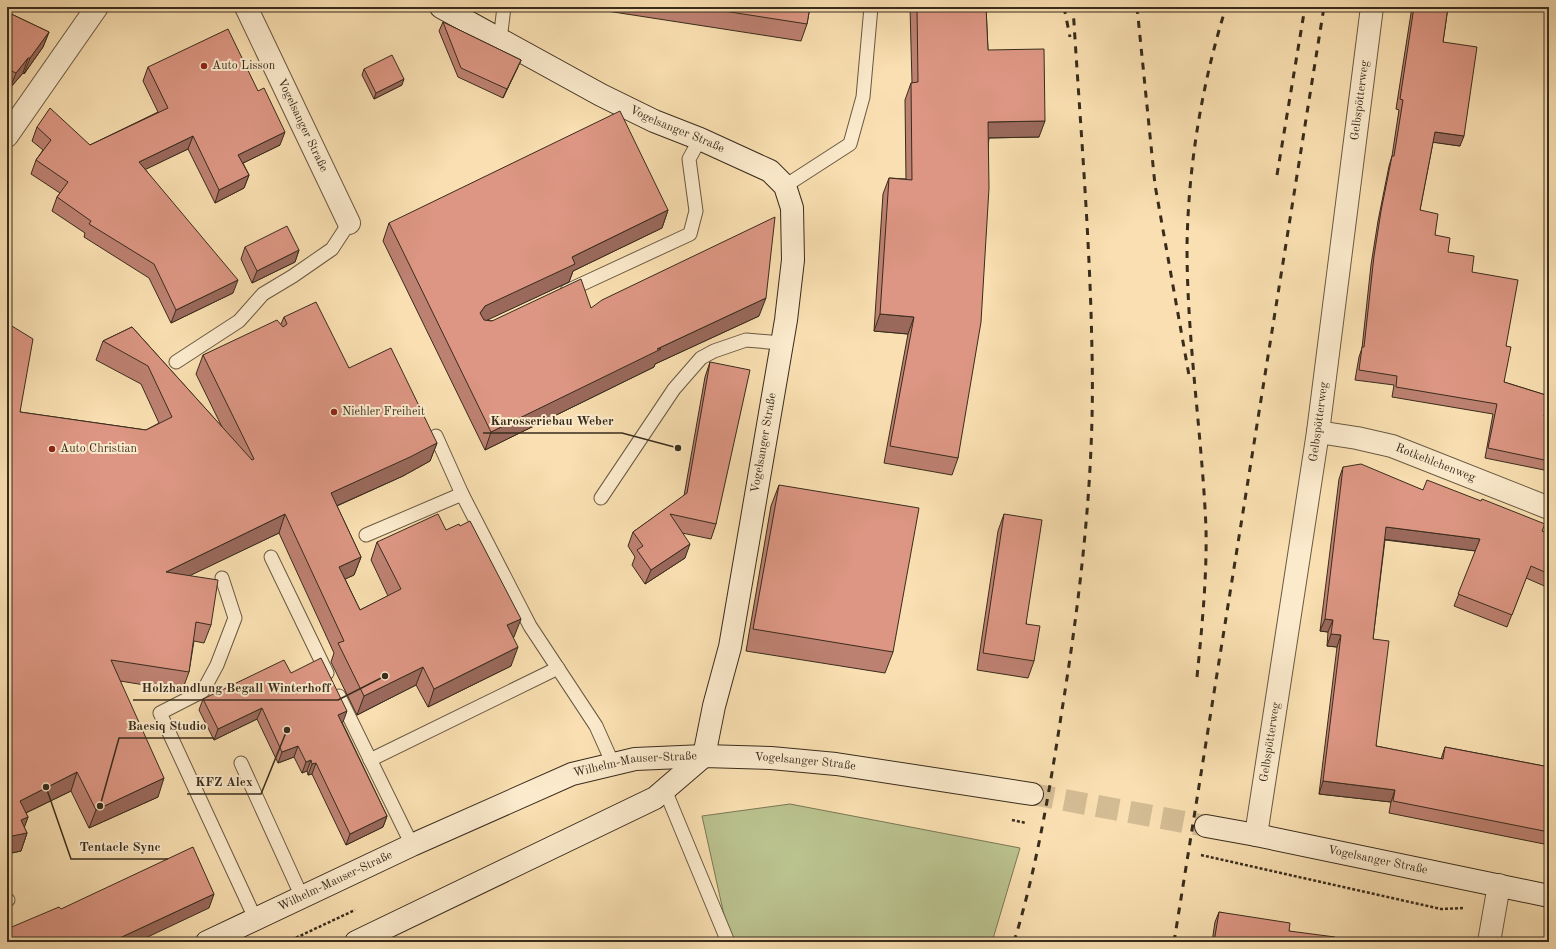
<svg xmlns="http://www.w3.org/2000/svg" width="1556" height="949" font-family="'Old Standard TT',serif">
<rect width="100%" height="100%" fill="#f9dfb1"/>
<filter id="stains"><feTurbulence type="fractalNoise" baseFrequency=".005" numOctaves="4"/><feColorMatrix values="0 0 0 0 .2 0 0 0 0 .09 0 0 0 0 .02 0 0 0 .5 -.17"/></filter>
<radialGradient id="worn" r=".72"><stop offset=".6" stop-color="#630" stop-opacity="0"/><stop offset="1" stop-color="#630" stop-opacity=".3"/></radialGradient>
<!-- green -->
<path fill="#bac28e" stroke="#7a7755" d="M790,804L1020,848L992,942H730L702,816Z"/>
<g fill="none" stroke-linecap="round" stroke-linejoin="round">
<!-- secondary-tunnel -->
<path stroke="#d3bb93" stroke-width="22" stroke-dasharray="22 11" stroke-linecap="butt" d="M1032,794L1206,826"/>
<!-- lane casing -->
<g stroke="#695941" stroke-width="15">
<g id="lane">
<path d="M500,40L504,7"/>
<path d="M785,186L850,144L863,97L871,7"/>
<path d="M567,291L690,234L696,211L689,159L700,139"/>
<path d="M176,362L239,321L263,294L293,276L332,249L349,223"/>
<path d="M436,436L462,494L530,626L596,726L613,764"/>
<path d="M601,498L674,389L701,358L714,351L746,340L781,343"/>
<path d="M366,535L462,494"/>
<path d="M271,557L327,673"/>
<path d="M222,578L235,618L217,665L203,691L160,713L255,918"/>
<path d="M339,696L412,845"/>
<path d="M370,760L558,668"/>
<path d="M241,763L302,897"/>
<path d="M665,790L728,942"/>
<path d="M7,900H8"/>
</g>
</g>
<!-- street casing -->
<g stroke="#695941" stroke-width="24">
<g id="street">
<path id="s1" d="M246,7L349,223"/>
<path d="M7,136L97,7"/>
<path id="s2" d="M1318,432L1357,438L1392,446L1549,508"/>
<path id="s3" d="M1256,835L1318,432L1372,7"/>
<path d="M1489,942L1499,885"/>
</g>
</g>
<!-- secondary casing -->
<g stroke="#392c1c" stroke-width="24">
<g id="secondary">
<path id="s4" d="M441,7L601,95L654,121L700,139L770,171L785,186L792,208L793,260L786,320L730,647L714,706L704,756"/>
<path id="s5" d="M1206,826L1256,835L1549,896"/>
<path id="s6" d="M207,942L412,845L572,774L635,759L704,756L771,758L836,764L1032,794"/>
<path d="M356,942L655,798L704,756"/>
</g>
</g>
<!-- path -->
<g stroke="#392c1c" stroke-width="2.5" stroke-dasharray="3 2" stroke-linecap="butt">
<path d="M1012,820L1026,823"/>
<path d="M1201,855L1441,909L1465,908"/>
<path d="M287,942L355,910"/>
</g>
<!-- lane -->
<use href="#lane" stroke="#fbeacc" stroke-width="13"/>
<!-- street -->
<use href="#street" stroke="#fbeacc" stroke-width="22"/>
<!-- secondary -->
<use href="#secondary" stroke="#fbeacc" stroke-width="22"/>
<!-- rail -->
<g stroke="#392c1c" stroke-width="3" stroke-dasharray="7 7" stroke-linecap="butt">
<path d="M1064,7L1070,37"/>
<path d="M1137,7L1155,185L1190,381"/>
<path d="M1277,175L1305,7"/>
<path d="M1197,677C1202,627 1207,577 1206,528C1202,434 1187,341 1187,247C1188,167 1202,83 1226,7"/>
<path d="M1014,942C1037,867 1050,788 1062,710C1081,592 1095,472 1092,352C1090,237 1080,122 1073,7"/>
<path d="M1174,942L1324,7"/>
</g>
</g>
<!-- wall -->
<g fill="#bd8171" stroke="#392c1c">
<path d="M581,7H810L807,24L801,41Z"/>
<path d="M910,7H986L988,50L1039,137L989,138L958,458L952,475L884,463L908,334L874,331L883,194L889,178L906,179L905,100L911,83H912Z"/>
<path d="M1412,7H1458V9L1448,7L1443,42L1460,146L1433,142L1420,210L1435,235L1448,252L1472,272L1506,346L1504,382L1549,396V471L1485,458L1493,414L1392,397L1394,385L1355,380L1359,357L1362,348L1371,265L1378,221L1389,166L1392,156L1399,110L1396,109Z"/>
<path d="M7,12L49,32L43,47L24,74L23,73L10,88L7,87Z"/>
<path d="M443,22L521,60L517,69L503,98L458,77L439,31Z"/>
<path d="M148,67L280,145L243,163L249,175L244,188L215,203L188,149L145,169L233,293L171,323L149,278L84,237L85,233L52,211L57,197L60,193L31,174L36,160L43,150L32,141L37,127L90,145L158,112L143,81Z"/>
<path d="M364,69L402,85L374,99L362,75Z"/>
<path d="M668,210L662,228L573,271L569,282L486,320L492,321L591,308L759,316L655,364L654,367L485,450L383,241L389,223Z"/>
<path d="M245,247L299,250L295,262L252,283L241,259Z"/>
<path d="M284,317L349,368L437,443L430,461L403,476L337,506L361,557L354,575L345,579L360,610L388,596L371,560L377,542L446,530L514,637H513L511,666L428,707L416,685L357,715L331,662L334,653L279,533L190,575L211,625L204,643L194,641L189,672L182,691L120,681L158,797L89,828L71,791L26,813L28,817L24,827L27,833L21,851L7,854V323L20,412L146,430L159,423L141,384L96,360L103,341L132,327L222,427L196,374L203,355L281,324Z"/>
<path d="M710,362L716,524L711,539L682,533L685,558L645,584L632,565L635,557L628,546L633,532L684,496L705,377Z"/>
<path d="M1343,467L1423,490L1542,531L1549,534V588L1526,578L1507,627L1454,606L1476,551L1385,540L1373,639L1376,746L1441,759L1445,747L1549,767V845L1389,813L1391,802L1319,794L1337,647L1327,646L1328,632L1320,631L1339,479Z"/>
<path d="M779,485L893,652L885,673L746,651L771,506Z"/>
<path d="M1004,514L1034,661L1028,678L977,670L998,531Z"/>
<path d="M291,673L343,722H342L387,816L383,827L346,845L312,774L308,775L307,771L302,773L294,757L278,763L257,719L214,740L199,710L203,699Z"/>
<path d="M1219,912L1289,931L1334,942H1212L1215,922Z"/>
</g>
<!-- shaded-wall -->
<g fill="#9a695c" stroke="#392c1c">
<path d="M1446,7H1458V9Z"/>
<path d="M49,32L43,47L24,74L30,58Z"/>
<path d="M28,58L23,73L10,88L16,73Z"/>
<path d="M521,60L517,69L503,98L507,89Z"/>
<path d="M404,79L402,85L374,99L376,93Z"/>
<path d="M1045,121L1039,137L982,138L988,122Z"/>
<path d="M285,132L280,145L233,168L238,155Z"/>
<path d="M1435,132L1464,136L1460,146L1431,142Z"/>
<path d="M193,136L188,149L134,175L139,162Z"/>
<path d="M249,175L244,188L215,203L219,190Z"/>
<path d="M668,210L662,228L573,271L569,282L479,324L480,313L485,306L572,257Z"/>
<path d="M299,250L295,262L252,283L257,271Z"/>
<path d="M238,280L233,293L171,323L176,310Z"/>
<path d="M766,298L759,316L655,364L654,367L485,450L491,432L657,349Z"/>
<path d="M880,314L914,317L908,334L874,331Z"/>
<path d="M437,443L430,461L403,476L325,511L331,493Z"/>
<path d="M285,514L279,533L160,590L166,572Z"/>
<path d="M1386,527L1480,539L1476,551L1382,539Z"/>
<path d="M690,544L685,558L645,584L651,570Z"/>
<path d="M361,557L354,575L332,585L339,567Z"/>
<path d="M521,619L514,637L500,644L507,625Z"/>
<path d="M1325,619L1333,620L1328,632L1320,631Z"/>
<path d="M1331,634L1341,635L1337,647L1327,646Z"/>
<path d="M518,647L511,666L428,707L434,689Z"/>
<path d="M423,667L416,685L357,715L364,696Z"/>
<path d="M262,708L257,719L214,740L218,729Z"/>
<path d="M347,711L343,722L334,726L338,715Z"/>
<path d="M298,746L294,757L278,763L282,752Z"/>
<path d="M311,760L307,771L302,773L306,762Z"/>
<path d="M316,763L312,774L308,775L312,764Z"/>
<path d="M77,772L71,791L13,819L20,801Z"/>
<path d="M164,778L158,797L89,828L96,810Z"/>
<path d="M1323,781L1395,790L1391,802L1319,794Z"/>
<path d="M387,816L383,827L346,845L350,834Z"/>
<path d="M28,817L22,834L27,833L21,851L7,854V837L21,820Z"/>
<path d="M214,894L209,908L137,942H111Z"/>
</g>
<!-- building -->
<g fill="#dc9683" stroke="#392c1c">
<path d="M698,7H810L807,24Z"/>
<path d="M917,7H986L988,50L1044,49L1045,121L988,122L989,188L981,322L958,458L890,446L914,317L880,314L889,178L912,180L911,83L918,82Z"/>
<path d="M1414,7H1448L1443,42L1477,47L1464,136L1435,132L1420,210L1438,214L1435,235L1450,238L1448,252L1474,256L1472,272L1518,280L1506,346L1511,347L1504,382L1549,396V412H1545L1544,416L1549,417V461L1488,448L1497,404L1396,387L1397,376L1359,370L1362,347H1364L1374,256L1381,211L1392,156H1394L1403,100L1400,99Z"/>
<path d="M7,12L49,32L30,58H28L16,73L7,69Z"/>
<path d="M443,22L521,60L507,89L461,68Z"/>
<path d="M228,29L258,91L264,88L285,132L238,155L249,175L219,190L193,136L139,162L238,280L176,310L154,264L89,224L91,221L57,197L68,182L36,160L51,140L37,127L50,108L90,145L168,108L148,67Z"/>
<path d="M392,55L404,79L376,93L364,69Z"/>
<path d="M620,111L668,210L572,257L575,264L485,306L480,313L484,320L492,321L581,279L591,308L602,300L775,217L766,298L657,349H661L491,432L389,223Z"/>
<path d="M287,226L299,250L257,271L245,247Z"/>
<path d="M316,302L349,368L391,348L437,443L410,457L331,493L361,557L339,567L360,610L401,589L377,542L438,514L446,530L459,524L460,526L470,521L521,619L507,625L518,647L434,689L423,667L364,696L338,643L344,641L285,514L166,572L218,580L211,625L196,622L189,672L111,660L164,778L96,810L77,772L20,801L28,817L21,820L27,833L7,837V323L33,339L20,412L146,430L172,417L148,366L103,341L132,327L252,460L254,459L203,355L277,320L283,327L287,324L284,317Z"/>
<path d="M710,362L750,370L716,524L670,514L690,544L651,570L637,550L643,546L633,532L687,493Z"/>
<path d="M1361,464L1423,490L1427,480L1481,501L1482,499L1545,524L1542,531L1549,534V574L1531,566L1512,615L1458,594L1480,539L1386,527L1373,639L1389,641L1376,746L1443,759L1445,747L1549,767V832L1393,801L1395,790L1323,781L1341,635L1331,634L1333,620L1325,619L1343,467Z"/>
<path d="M779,485L919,508L893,652L753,629Z"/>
<path d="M1004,514L1042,520L1026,624L1040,626L1034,661L983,653Z"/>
<path d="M321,658L347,711L338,715L387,816L350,834L316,763L312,764L311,760L306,762L298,746L282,752L262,708L218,729L203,699L284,660L291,673Z"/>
<path d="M193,847L214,894L111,942H7V929L59,907L61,909Z"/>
<path d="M1219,912L1290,923L1289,931L1335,937L1334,942H1214Z"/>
</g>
<!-- markers -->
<g fill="#8f2418" stroke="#fbeacc" stroke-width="1.5">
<circle cx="204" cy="66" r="4"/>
<circle cx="334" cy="412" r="4"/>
<circle cx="52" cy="449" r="4"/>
</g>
<g text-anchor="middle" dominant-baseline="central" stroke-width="4" stroke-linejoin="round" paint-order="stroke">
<!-- poi labels -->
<g font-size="12" fill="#392c1c" stroke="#fbeacc" text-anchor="start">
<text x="212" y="66">Auto Lisson</text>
<text x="342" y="412">Niehler Freiheit</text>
<text x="60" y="449">Auto Christian</text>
</g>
<!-- street labels -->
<g font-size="12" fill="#392c1c" stroke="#fbeacc">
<text stroke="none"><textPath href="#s3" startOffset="742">Gelbspötterweg</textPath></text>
<text stroke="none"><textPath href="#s1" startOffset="131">Vogelsanger Straße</textPath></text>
<text stroke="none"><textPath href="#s4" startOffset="266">Vogelsanger Straße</textPath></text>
<text stroke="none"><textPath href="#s3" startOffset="418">Gelbspötterweg</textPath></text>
<text transform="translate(764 443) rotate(-80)">Vogelsanger Straße</text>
<text stroke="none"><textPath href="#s2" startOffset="122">Rotkehlchenweg</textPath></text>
<text stroke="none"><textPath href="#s3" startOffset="94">Gelbspötterweg</textPath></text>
<text stroke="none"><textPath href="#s6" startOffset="637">Vogelsanger Straße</textPath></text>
<text stroke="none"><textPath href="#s6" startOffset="466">Wilhelm-Mauser-Straße</textPath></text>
<text stroke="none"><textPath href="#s5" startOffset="175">Vogelsanger Straße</textPath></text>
<text stroke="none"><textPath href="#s6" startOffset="142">Wilhelm-Mauser-Straße</textPath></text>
</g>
</g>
<!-- callouts -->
<path fill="none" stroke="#392c1c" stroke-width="1.5" d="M678 448L622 433H483M385 676L338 700H133M100 806L119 738H214M287 730L261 794H187M46 787L71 859H168"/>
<g fill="#392c1c" stroke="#fbeacc" stroke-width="1.5">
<circle cx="678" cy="448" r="4"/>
<circle cx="385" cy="676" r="4"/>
<circle cx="100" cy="806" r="4"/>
<circle cx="287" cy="730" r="4"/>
<circle cx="46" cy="787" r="4"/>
</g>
<g font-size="13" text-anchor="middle" font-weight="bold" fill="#392c1c" stroke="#fbeacc" stroke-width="4" stroke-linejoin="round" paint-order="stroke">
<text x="552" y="425">Karosseriebau Weber</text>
<text x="236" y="692">Holzhandlung Begall Winterhoff</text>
<text x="167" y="730">Baesiq Studio</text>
<text x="224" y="786">KFZ Alex</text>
<text x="120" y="851">Tentacle Sync</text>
</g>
<!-- margin -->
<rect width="1556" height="949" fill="none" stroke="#f9dfb1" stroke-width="24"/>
<rect x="8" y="8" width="1540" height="933" fill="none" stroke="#392c1c" stroke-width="2"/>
<rect x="12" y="12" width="1532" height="925" fill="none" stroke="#392c1c"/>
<rect width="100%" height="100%" filter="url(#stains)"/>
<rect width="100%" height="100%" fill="url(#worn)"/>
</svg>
